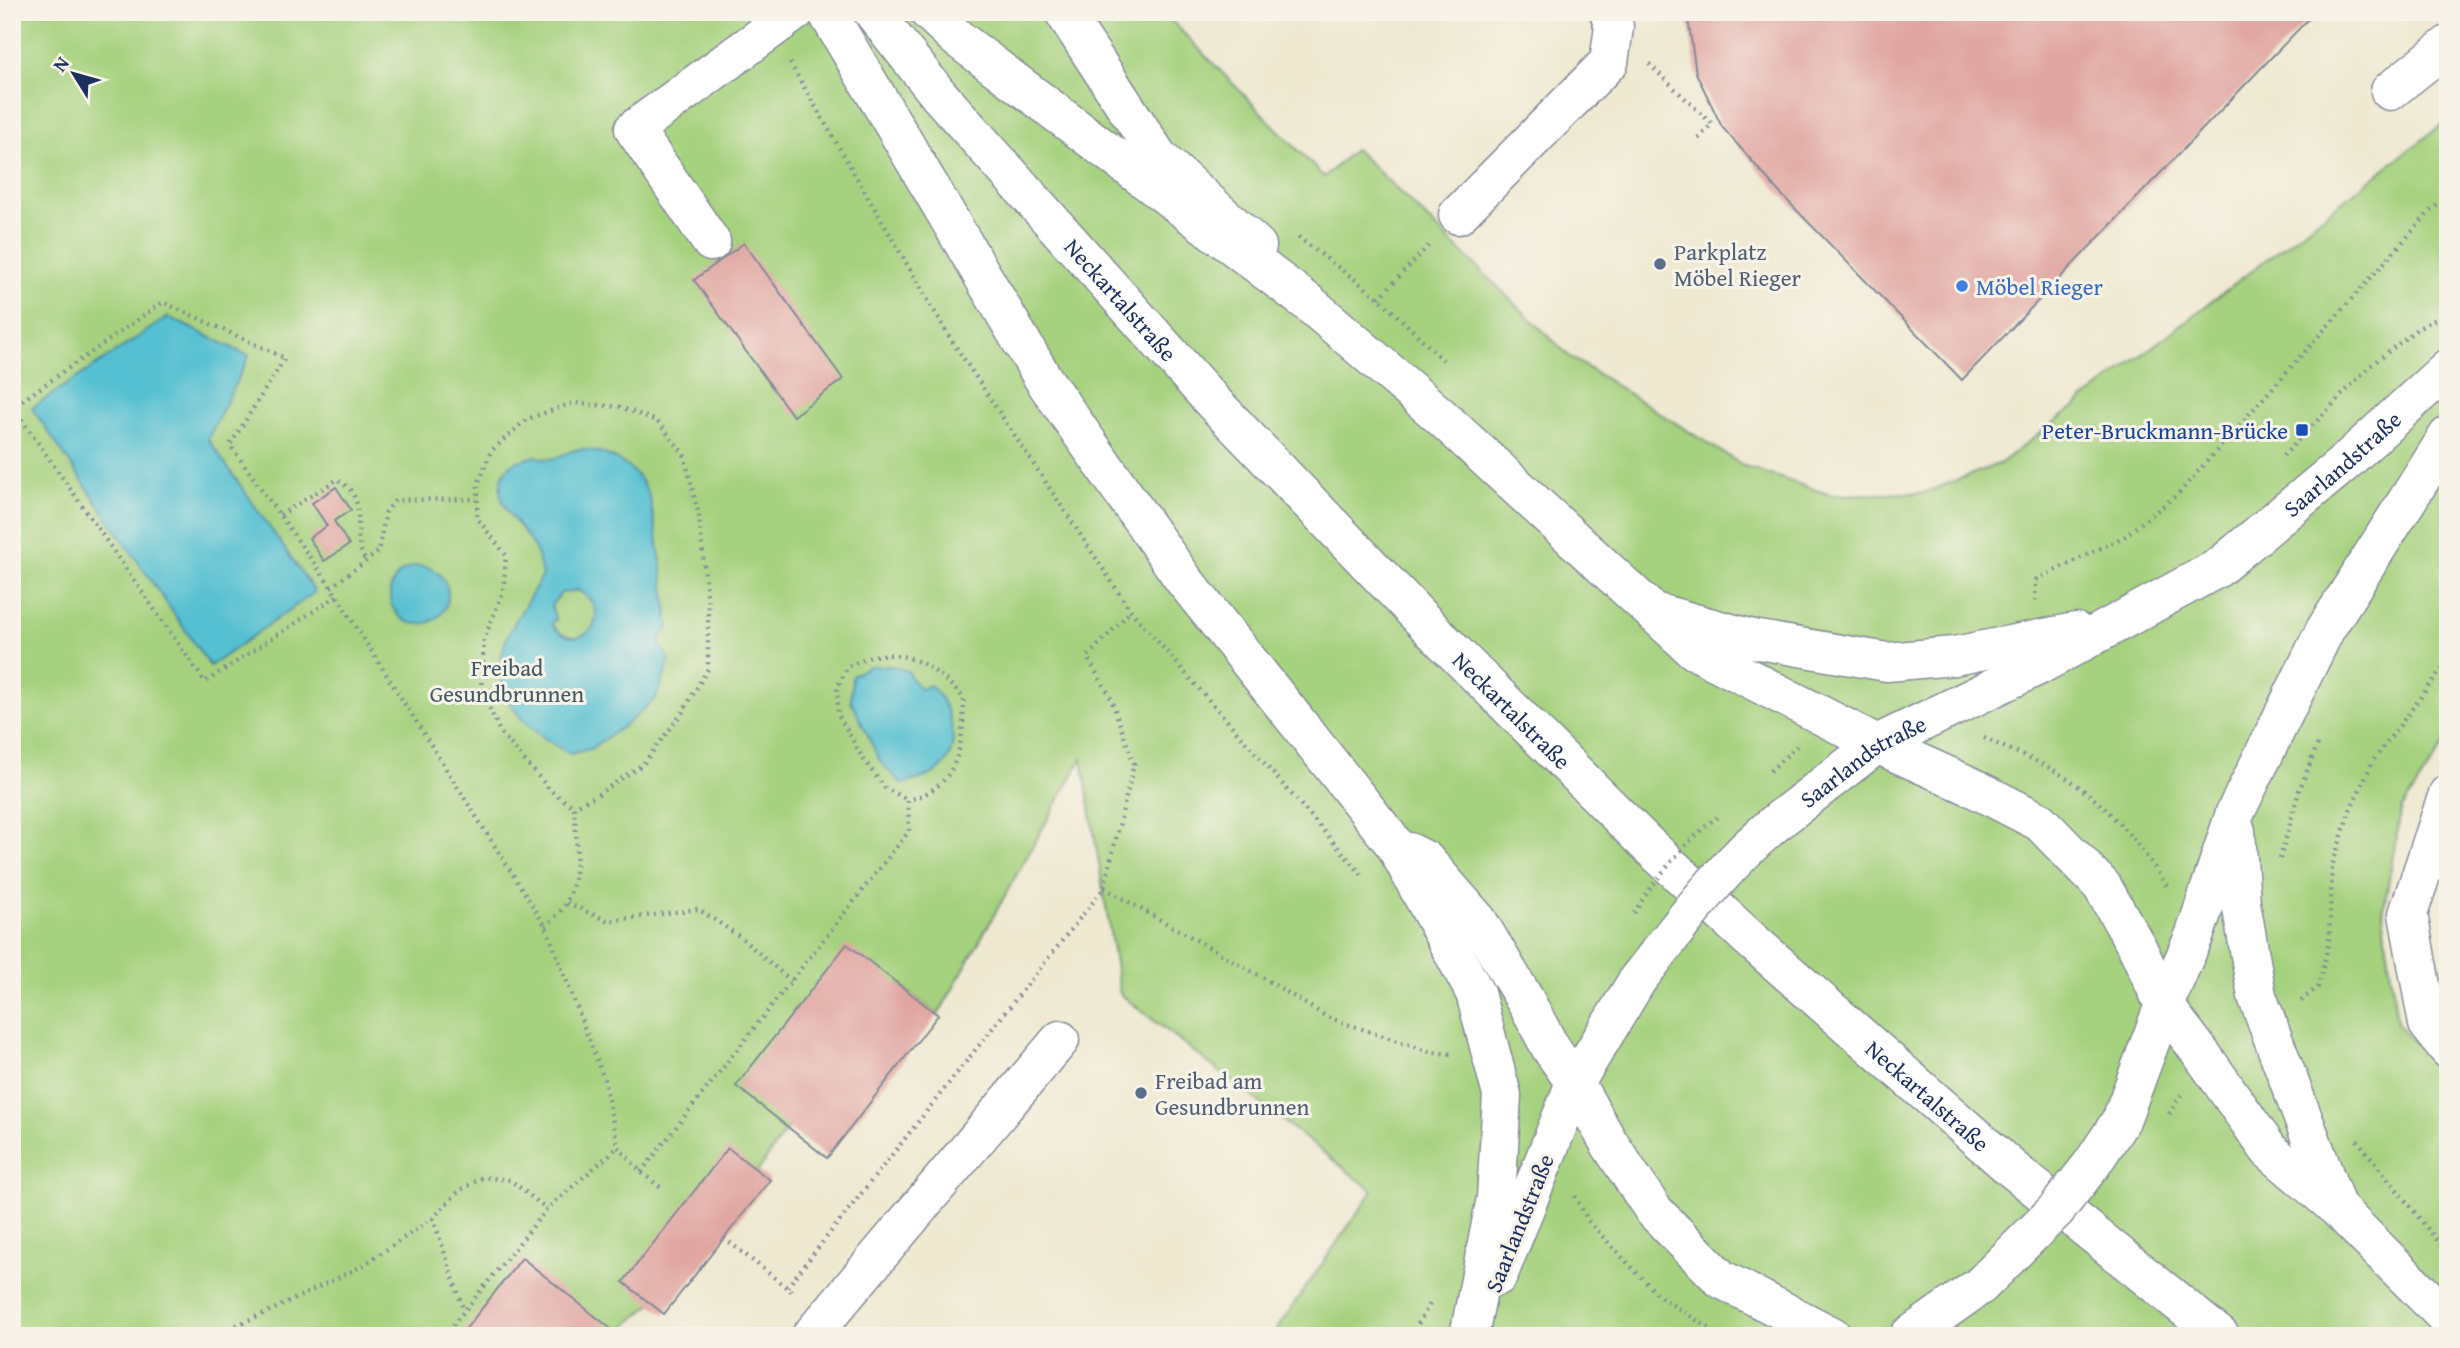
<svg xmlns="http://www.w3.org/2000/svg" width="2460" height="1348" font-family="'Gentium Book Plus',serif">
<rect width="100%" height="100%" fill="#f7f3e8"/>
<filter id="ink" filterUnits="userSpaceOnUse"><feTurbulence type="fractalNoise" baseFrequency=".0143" numOctaves="2"/><feDisplacementMap in="SourceGraphic" scale="14" xChannelSelector="R" yChannelSelector="G"/><feConvolveMatrix kernelMatrix="1 2 1 2 8 2 1 2 1" color-interpolation-filters="sRGB"/></filter>
<filter id="wash" filterUnits="userSpaceOnUse"><feTurbulence type="fractalNoise" baseFrequency=".00686" numOctaves="4" result="noise"/><feDisplacementMap in="SourceGraphic" scale="28" xChannelSelector="R" yChannelSelector="G"/><feGaussianBlur stdDeviation="1.57" result="paint"/><feColorMatrix in="noise" values="0 0 0 0 0 0 0 0 0 0 0 0 0 0 0 0 0 1.4 0 .05"/><feComposite in="paint" operator="in"/></filter>
<g filter="url(#wash)">
<rect width="100%" height="100%" fill="#efe9d2"/>
<!-- green -->
<path fill="#a6d17e" stroke="#60806e" stroke-width="2" d="M12,12H1163L1324,177L1355,149L1569,356L1744,466L1831,495L1924,493L2001,463L2448,120V739L2401,810L2383,913L2397,1023L2448,1082V1336H1272L1373,1191L1120,994L1082,758L938,1015L899,985L788,1127L758,1171L651,1305L613,1336H12Z"/>
<!-- water -->
<g fill="#55c0d1" stroke="#387898" stroke-width="2" fill-rule="evenodd">
<path d="M168,317L249,356L208,439L315,592L210,666L32,408Z"/>
<path d="M580,449C608,451 633,464 646,489C651,498 652,511 654,521C661,556 665,592 669,628L662,636L660,644L670,661L656,698L628,723L590,749L570,754C525,729 484,695 507,638C516,617 532,596 542,575C540,568 539,560 537,554C527,527 492,509 502,478C507,462 521,460 536,456C552,465 563,452 580,449ZM576,589C621,613 580,659 552,625V622L556,620L551,606L561,593L575,591Z"/>
<circle cx="419" cy="595" r="29"/>
<path d="M870,666H892L908,671L912,680L921,689L930,685C949,703 963,743 943,766C934,777 915,780 902,784L881,763L851,701L852,675Z"/>
</g>
<g id="blocks">
<!-- building -->
<g fill="#e1a6a2">
<path d="M1687,12H2315L1962,380L1779,192L1722,127L1696,73Z"/>
<path d="M744,243L843,379L793,416L694,280Z"/>
<path d="M336,487L351,510L334,521L349,545L324,561L309,538L327,526L312,503Z"/>
<path d="M847,944L938,1015L827,1158L736,1086Z"/>
<path d="M728,1148L770,1180L664,1314L623,1282Z"/>
<path d="M522,1258L615,1332L613,1336H460Z"/>
</g>
</g>
</g>
<g filter="url(#ink)">
<use href="#blocks" fill-opacity="0" stroke="#858c98" stroke-width="2"/>
<g fill="none" stroke-linecap="round" stroke-linejoin="round">
<!-- minor casing -->
<g stroke="#858c98" stroke-width="41">
<g id="minor">
<path d="M1064,12L1159,158L1257,246"/>
<path d="M2390,91L2448,45"/>
<path d="M1458,215L1609,62L1614,27L1609,12"/>
<path d="M711,242L634,129L795,12"/>
<path d="M2448,794L2408,914L2428,1024L2448,1049"/>
<path d="M811,1336L1060,1040"/>
</g>
</g>
<!-- major casing -->
<g stroke="#858c98" stroke-width="41">
<g id="major">
<path d="M827,12L1044,380L1184,580L1395,845L1475,993L1502,1095L1496,1198L1469,1336"/>
<path id="s1" d="M873,12L938,94L1213,402L1439,637L1649,846L1752,941L2011,1168L2220,1336"/>
<path d="M929,12L957,38L1310,304L1439,415L1694,650L1877,744L1970,786L2040,822L2102,886L2138,949L2164,1005L2203,1056L2269,1150L2337,1208L2448,1319"/>
<path d="M1658,613L1753,639L1887,662L1954,656L2076,632"/>
<path id="s2" d="M1779,820L1877,744L2038,666L2218,568L2342,465L2448,368"/>
<path d="M2236,831L2241,903L2257,996L2335,1203"/>
<path d="M1409,852L1425,860L1478,921L1525,1000L1550,1047L1575,1083L1609,1143L1654,1211L1721,1279L1832,1336"/>
<path d="M2121,1120L2164,1005L2195,934L2235,813L2325,630L2448,436"/>
<path d="M1498,1276L1575,1083L1638,979"/>
<path d="M1909,1336L1981,1285"/>
</g>
</g>
<!-- path -->
<g stroke="#858c98" stroke-width="4.5" stroke-dasharray="2 5" stroke-linecap="butt">
<path d="M790,63L950,338L1131,611L1364,877"/>
<path d="M1649,64L1712,124L1697,140"/>
<path d="M1298,237L1379,298L1443,360"/>
<path d="M1379,298L1431,243"/>
<path d="M2283,456L2369,367L2417,329L2448,313"/>
<path d="M280,515L338,479C342,483 348,487 351,491C366,512 350,537 366,561"/>
<path d="M331,587L378,552L386,512L395,500L477,499"/>
<path d="M337,596L205,682L13,407L163,302L285,358L230,445L331,587L546,927L604,1079L618,1147L641,1172L660,1187"/>
<path d="M2035,601L2036,580L2125,536L2178,494L2432,209L2448,198"/>
<path d="M1984,738C2008,749 2034,759 2057,772C2104,800 2140,843 2168,888"/>
<path d="M1770,771L1797,746"/>
<path d="M2280,859L2299,791L2319,741"/>
<path d="M1104,888L1262,977L1327,1017L1430,1052L1451,1054"/>
<path d="M567,903L608,921L698,909L739,936L791,981"/>
<path d="M546,927C553,919 563,910 567,901C580,874 577,836 574,807L551,791L500,732L481,689L484,639L503,592L506,555L477,518L478,484L491,451L527,419L573,403L620,407L657,421L684,454L699,516L708,604V669L682,713L643,764L597,795L574,807"/>
<path d="M2301,1001L2318,987L2329,942L2332,866L2350,810L2373,761L2448,661"/>
<path d="M2169,1114L2181,1095"/>
<path d="M2357,1140L2448,1254"/>
<path d="M641,1172L909,831L908,800L885,788L863,759L838,714L837,688L848,666C856,663 865,658 874,656C913,649 939,672 964,698C963,744 960,787 908,800"/>
<path d="M1575,1196L1589,1222L1659,1296L1721,1336"/>
<path d="M433,1218L464,1311"/>
<path d="M724,1238L795,1294"/>
<path d="M787,1287L1104,888L1134,764L1110,696L1087,657L1131,611"/>
<path d="M210,1336L270,1311L362,1266L433,1218L459,1191L483,1177L510,1180L547,1209"/>
<path d="M444,1336L547,1209L618,1147"/>
<path d="M1411,1336L1432,1300"/>
</g>
<!-- minor -->
<use href="#minor" stroke="#fff" stroke-width="38"/>
<!-- major -->
<use href="#major" stroke="#fff" stroke-width="38"/>
<!-- major-bridge casing -->
<g stroke="#858c98" stroke-width="41" stroke-linecap="butt">
<g id="major-bridge">
<path d="M1638,979C1683,922 1722,866 1779,820"/>
<path d="M1981,1285L2056,1210L2092,1164L2121,1120"/>
</g>
</g>
<!-- path-bridge -->
<path stroke="#858c98" stroke-width="4.5" stroke-dasharray="2 5" stroke-linecap="butt" d="M1634,913C1656,878 1684,843 1717,817"/>
<!-- major-bridge -->
<use href="#major-bridge" stroke="#fff" stroke-width="38"/>
</g>
</g>
<!-- markers -->
<g fill="#5c6f8a" stroke="#f7f3e8" stroke-width="2.5">
<circle cx="1660" cy="264" r="7"/>
<circle cx="1141" cy="1093" r="7"/>
</g>
<circle fill="#3f7fe0" stroke="#f7f3e8" stroke-width="2.5" cx="1962" cy="286" r="7"/>
<rect fill="#1a4fb4" stroke="#f7f3e8" stroke-width="2.5" x="2295" y="423" width="14" height="14" rx="3.5"/>
<g text-anchor="middle" dominant-baseline="central" stroke-width="6" stroke-linejoin="round" paint-order="stroke">
<!-- service labels -->
<g font-size="23" fill="#4e5e75" stroke="#f7f3e8" text-anchor="start">
<text x="1674" y="251">Parkplatz<tspan x="1674" dy="26">Möbel Rieger</tspan></text>
<text x="1155" y="1080">Freibad am<tspan x="1155" dy="26">Gesundbrunnen</tspan></text>
</g>
<!-- shop labels -->
<g font-size="23" fill="#366cbe" stroke="#f7f3e8" text-anchor="start">
<text x="1976" y="286">Möbel Rieger</text>
</g>
<!-- street labels -->
<g font-size="23" fill="#1b2f5e" stroke="#f7f3e8">
<text stroke="none"><textPath href="#s1" startOffset="380">Neckartalstraße</textPath></text>
<text stroke="none"><textPath href="#s2" startOffset="670">Saarlandstraße</textPath></text>
<text stroke="none"><textPath href="#s1" startOffset="947">Neckartalstraße</textPath></text>
<text stroke="none"><textPath href="#s2" startOffset="103">Saarlandstraße</textPath></text>
<text stroke="none"><textPath href="#s1" startOffset="1514">Neckartalstraße</textPath></text>
<text transform="translate(1519 1223) rotate(-68)">Saarlandstraße</text>
</g>
<!-- transit labels -->
<g font-size="23" fill="#164399" stroke="#f7f3e8" text-anchor="end">
<text x="2288" y="430">Peter-Bruckmann-Brücke</text>
</g>
<!-- park labels -->
<g font-size="23" fill="#3e5866" stroke="#f7f3e8">
<text x="507" y="667">Freibad<tspan x="507" dy="26">Gesundbrunnen</tspan></text>
</g>
</g>
<!-- margin -->
<rect width="2460" height="1348" fill="none" stroke="#f7f3e8" stroke-width="42"/>
<!-- north arrow -->
<g transform="translate(74 74) rotate(307)" stroke="#f7f3e8" stroke-width="5" paint-order="stroke">
<path d="M0-5L12 26L0 18L-12 26Z" fill="#1b2f5e"/>
<text y="-10" font-size="19" font-weight="bold" text-anchor="middle" fill="#1b2f5e">N</text>
</g>
</svg>
